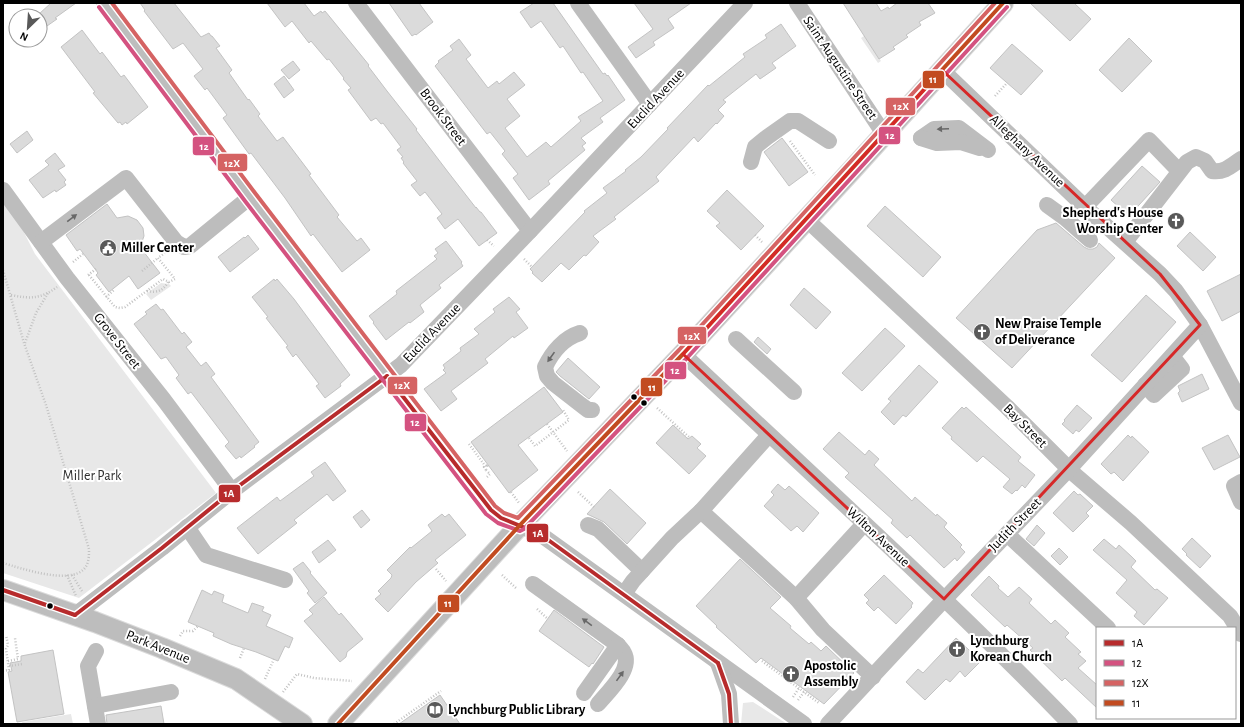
<svg xmlns="http://www.w3.org/2000/svg" width="1244" height="727" font-family="'Alegreya Sans',sans-serif">
<rect width="100%" height="100%" fill="#fff"/>
<!-- green -->
<g fill="#e8e8e8">
<path d="M864,36L881,61L878,63L861,38Z"/>
<path d="M3,197L12,209L35,254L216,493L79,598L3,573Z"/>
<path d="M161,283L169,284L171,286L151,300L146,294Z"/>
<path d="M753,702L787,724H741L743,703Z"/>
<path d="M71,714L73,724H23L22,722Z"/>
</g>
<!-- building -->
<g fill="#dbdbdb" stroke="#c3c3c3">
<path d="M51,3H76L55,18L57,19L47,26L39,14Z"/>
<path d="M140,3H174L201,37L209,33L211,36H212L220,46L216,48L232,70L229,73L248,100L249,99L260,114L258,116L277,141L283,137L311,174L309,175L339,215L337,217L357,241L361,238L370,250L342,272L313,234L311,236L285,198L251,153L249,154L223,118L227,115L207,88L205,90L194,76L203,69L183,43L173,49L144,11L145,10Z"/>
<path d="M267,3H304L314,16L321,11L322,13L325,11L369,65L368,66L387,91L417,129L416,130L448,172L476,208V207L480,212H481L497,233L479,246L458,219L445,229L437,218L442,214L425,192L420,196L411,185L417,181L403,163L404,162L401,158L403,157L397,150L401,147L383,123L381,124L376,118L371,121L348,90L351,88L343,79L344,78L329,59L327,60L311,41L309,43L292,21L285,27Z"/>
<path d="M389,3H419L433,22L416,35L415,34L412,36Z"/>
<path d="M534,3H553L603,74L605,73L607,76L608,75L625,100L600,118L603,122L581,138L586,143L582,146L585,150L548,181L550,184L529,200L513,178L518,174L502,154L505,151L490,132L487,134L435,66L439,62L438,61L453,50L450,46L459,39L471,55L466,59L488,88L497,81L499,84L514,72L525,85L507,99L520,116L505,128L527,157L546,142L551,147L581,121L578,117L603,101L583,72L581,73L563,46L560,48L541,21L531,28L520,12Z"/>
<path d="M634,3H691L668,19L674,28L653,42L655,45L636,58L628,47L653,29Z"/>
<path d="M843,3H876L881,11L888,7L889,9L897,3H928L935,13L919,22L921,25L906,35L908,37L893,47L895,49L879,59Z"/>
<path d="M1030,3H1074L1091,19L1070,41Z"/>
<path d="M781,24L796,46L772,63L776,68L760,79L756,74L723,100L726,102L718,110L724,116L717,124L716,123L698,142L694,137L656,177L659,181L614,217L616,219L593,236L599,242L586,256L584,255L569,270L561,263L542,282L532,273L533,272L530,269L585,212L584,211L607,193L603,188L626,171L625,170L641,157L668,129L667,128L708,85L709,86L745,57L743,54L767,38L765,35Z"/>
<path d="M82,30L100,54L102,52L121,77L124,75L148,107L127,124L126,122L122,125L120,122L118,123L93,93L95,92L61,47Z"/>
<path d="M1129,38L1152,61L1122,92L1099,70Z"/>
<path d="M1012,44L1043,71L1021,95L990,68Z"/>
<path d="M293,61L300,70L289,79L281,70Z"/>
<path d="M284,76L294,90L284,98L274,84Z"/>
<path d="M27,131L33,140L17,153L10,144Z"/>
<path d="M782,138L808,172L789,186L764,152Z"/>
<path d="M55,153L65,166L58,170L66,180L64,182L66,185L56,192L55,190L43,198L29,180L49,165L45,161Z"/>
<path d="M1142,166L1160,182L1129,216L1111,200Z"/>
<path d="M727,190L764,226L741,250L716,226L720,223L707,211Z"/>
<path d="M107,204L117,218L128,216L137,220L143,228L144,236L140,247L160,273L138,289L129,276L109,292L96,275L98,273L80,249L77,251L66,235Z"/>
<path d="M885,206L941,257L923,277L867,226Z"/>
<path d="M1056,223L1084,247L1088,249H1093L1097,247L1099,243L1115,258L1012,368L956,318L1037,230Z"/>
<path d="M1190,232L1216,257L1203,271L1177,246Z"/>
<path d="M248,235L259,249L230,272L218,257L244,237L245,238Z"/>
<path d="M446,241L462,262L461,263L463,266L439,285L441,288L420,305L424,312L410,323L409,322L386,340L373,323L374,322L369,316L397,294L396,291L437,259L434,256L438,253L435,249Z"/>
<path d="M1241,274V311L1222,321L1207,291Z"/>
<path d="M274,279L275,281L277,279L294,299L350,375L340,384L341,386L325,398L316,386L319,384L296,354L293,357L286,347L288,346L266,318L268,317L252,297Z"/>
<path d="M804,288L831,312L816,329L790,305Z"/>
<path d="M1146,295L1176,322L1122,382L1091,355Z"/>
<path d="M509,297L520,309L516,312L528,328L514,338L513,336L485,359L488,363L451,391L457,399L441,411L424,389L446,373L443,370L445,368L443,365L461,351L460,348L479,334L474,329L494,313L495,312L493,309Z"/>
<path d="M156,304L161,310L163,309L182,334L184,332L192,342L186,347L201,366L206,362L215,374L211,377L259,442L254,446L255,447L241,458L240,456L236,459L225,446L229,442L191,392L188,394L176,378L179,375L166,357L161,359L134,324L147,314L145,312Z"/>
<path d="M885,328L905,346L862,391L842,373Z"/>
<path d="M758,337L771,349L767,354L754,342Z"/>
<path d="M568,358L600,387L589,399L560,376L556,372Z"/>
<path d="M919,365L938,382L906,417L903,415L894,425L881,412L891,401L888,399Z"/>
<path d="M1202,374L1209,389L1182,402L1178,393L1180,391L1178,386Z"/>
<path d="M544,387L563,412L518,445L538,470L509,493L471,442Z"/>
<path d="M1077,405L1092,418L1079,432L1076,430L1073,434L1062,424L1065,421L1064,420Z"/>
<path d="M962,407L964,409L966,407L1021,457L1018,461L1035,475L1025,488L1022,485L1017,491L1016,490L1012,494L1003,487L1010,479L983,456L977,462L951,439L952,437L942,428Z"/>
<path d="M673,425L688,439L692,436L701,444L697,448L706,456L689,474L656,443Z"/>
<path d="M839,432L865,455L869,450L879,459L874,465L912,501L915,497L936,516L937,514L947,523L944,527L962,545L960,547L965,552L957,561L955,558L944,568L910,535L907,538L891,523L893,520L845,477L849,473L823,449Z"/>
<path d="M1128,435L1131,438L1132,436L1149,452L1123,481L1114,472L1111,474L1101,464Z"/>
<path d="M1228,435L1240,457L1214,470L1202,448Z"/>
<path d="M325,462L346,491L333,501L327,494L294,520L297,523L258,554L237,528L277,497L280,501L314,476L311,472Z"/>
<path d="M778,484L785,490L789,486L819,513L803,532L797,526L791,531L764,506L774,495L771,492Z"/>
<path d="M610,489L646,523L627,544L604,522L587,514Z"/>
<path d="M1074,491L1078,495L1080,494L1093,506L1086,513L1089,516L1073,532L1053,513Z"/>
<path d="M362,510L370,520L361,528L353,517Z"/>
<path d="M442,514L445,517L449,514L466,535L435,560L438,563L416,582L388,612L375,599L381,594L378,591L391,578L392,575L387,570L410,547L411,548L432,531L428,525Z"/>
<path d="M1037,525L1045,533L1034,546L1026,539Z"/>
<path d="M1192,538L1211,556L1200,568L1186,555L1187,554L1182,549Z"/>
<path d="M1104,539L1116,549L1119,545L1132,557L1136,561L1131,567L1155,590L1157,589L1168,598L1144,625L1134,616L1137,612L1116,593L1127,580L1093,550Z"/>
<path d="M328,540L336,550L319,563L312,552Z"/>
<path d="M1059,548L1068,557L1060,565L1051,556Z"/>
<path d="M740,559L781,597L770,608L791,626L790,628L809,644L811,642L821,651L826,646L854,673L824,704L761,658L756,663L716,627L717,626L696,606Z"/>
<path d="M303,562L311,572L310,573L327,593L315,603L307,593L309,591L293,569Z"/>
<path d="M884,575L913,603L911,606L912,607L896,624L878,607L874,611L866,603L869,600L864,595Z"/>
<path d="M989,576L999,586L998,588L1008,597L1019,587L1032,599L1029,603L1051,624L1055,620L1069,633L1065,637L1081,652L1078,654L1086,661L1078,668L1097,685V708L1065,678L1062,681L1030,650L1033,648L1007,625L1005,627L971,595Z"/>
<path d="M202,590L212,595L214,591L224,595L222,602L248,613L252,603L264,607L262,611L271,615L266,626L293,638L289,648L285,646L278,661L256,652L231,644L213,636L214,633L188,622Z"/>
<path d="M324,597L339,615L341,613L363,639L347,652L346,657L340,662L304,621L313,614L309,610Z"/>
<path d="M554,610L604,647L593,664L592,663L589,667L539,631Z"/>
<path d="M956,638L981,661L965,677L960,671L950,682L946,679L925,700L906,682L918,669L923,673Z"/>
<path d="M53,650L64,714L17,722L8,672L12,671L10,663L21,661V656Z"/>
<path d="M440,695L460,724H399Z"/>
<path d="M161,706L164,724H107L106,715Z"/>
</g>
<g fill="none" stroke-linecap="round" stroke-linejoin="round">
<!-- major casing -->
<g stroke="#dbdbdb" stroke-width="22">
<g id="major">
<path d="M3,590L95,622L162,648L236,679L302,724"/>
<path d="M338,724L520,525L683,354L852,170L1003,3"/>
</g>
</g>
<!-- path -->
<g stroke="#c2c2c2" stroke-width="2.5" stroke-dasharray="1 2" stroke-linecap="butt">
<path d="M995,96L1007,83"/>
<path d="M790,141L815,175"/>
<path d="M755,235L762,242"/>
<path d="M487,240L494,246"/>
<path d="M524,259L532,267"/>
<path d="M73,262L83,254"/>
<path d="M3,270L24,343L46,405L89,549C89,556 89,564 84,569C69,585 20,568 3,563"/>
<path d="M142,271L158,258"/>
<path d="M88,275L96,269"/>
<path d="M89,275L115,307L120,308L125,307L163,279L169,282L175,279L158,258L166,252"/>
<path d="M147,291C157,293 163,291 168,282"/>
<path d="M11,295C30,299 41,299 57,287"/>
<path d="M106,297L115,289"/>
<path d="M25,343L36,313L48,293"/>
<path d="M657,408L690,438"/>
<path d="M547,424L567,451"/>
<path d="M529,438L535,446L569,420L563,410"/>
<path d="M469,444L486,467L488,465"/>
<path d="M486,470L490,474L487,477"/>
<path d="M511,492L519,503"/>
<path d="M578,492L594,507"/>
<path d="M436,569L446,581"/>
<path d="M67,575L76,596"/>
<path d="M72,575L82,591"/>
<path d="M502,575L517,589"/>
<path d="M537,609L548,619"/>
<path d="M180,636L183,631H193L198,626"/>
<path d="M240,658L244,648"/>
<path d="M8,661L18,659L15,638"/>
<path d="M762,661L819,703"/>
<path d="M9,666L22,664"/>
<path d="M3,671L9,670L6,649L8,645L6,635"/>
<path d="M265,679L274,659"/>
<path d="M283,692L297,674L314,678L352,681"/>
<path d="M793,697L799,688"/>
<path d="M798,700L804,692"/>
<path d="M394,724L441,691"/>
</g>
<!-- minor -->
<g stroke="#bdbdbd" stroke-width="16">
<path d="M104,3L250,197L379,363L398,390L491,510L501,518L540,534L804,724"/>
<path d="M356,3L530,231"/>
<path d="M578,3L650,104"/>
<path d="M797,3L884,134"/>
<path d="M942,70L1085,207L1160,274L1176,291L1200,325L1241,403"/>
<path d="M921,138L934,129L959,128L988,150"/>
<path d="M921,138L937,143L961,142L980,148"/>
<path d="M751,162L755,147L766,138L790,121H798L829,141"/>
<path d="M3,190L67,278L164,400L232,491"/>
<path d="M1047,205L1065,218L1090,240"/>
<path d="M1085,207L1149,140L1179,171"/>
<path d="M806,219L1007,407L1074,474L1131,523L1230,616L1241,634"/>
<path d="M41,242L126,178L176,242L184,247L190,246L250,197"/>
<path d="M1125,242L1187,162L1196,157L1205,161L1212,171C1224,173 1231,166 1241,159"/>
<path d="M580,333C564,338 552,352 545,367L547,376L553,383L580,404L588,410H592"/>
<path d="M736,339L794,392"/>
<path d="M683,354C813,476 946,596 1070,724"/>
<path d="M1145,385L1154,395L1182,369L1172,356"/>
<path d="M1241,482L1234,486L1241,502"/>
<path d="M701,511L796,598L823,630L873,677"/>
<path d="M588,525L598,529L642,571"/>
<path d="M187,527L206,555L285,580"/>
<path d="M1007,534L1108,628"/>
<path d="M533,584L618,645C620,648 623,650 624,653C633,669 608,692 598,704"/>
<path d="M624,594L633,581L672,538L701,511L769,435"/>
<path d="M796,598L864,524"/>
<path d="M75,615L162,548L232,491L401,365L530,231L745,3"/>
<path d="M96,651L88,666L98,724"/>
<path d="M718,663L729,694L731,724"/>
<path d="M584,693L618,645"/>
<path d="M95,706L171,692"/>
<path d="M828,724L938,606L1069,469L1200,325"/>
</g>
<!-- major -->
<use href="#major" stroke="#bdbdbd" stroke-width="20"/>
<!-- path-bridge -->
<path stroke="#c2c2c2" stroke-width="2.5" stroke-dasharray="1 2" stroke-linecap="butt" d="M486,470L484,467L488,465"/>
<!-- bus-1 casing -->
<g stroke="#fff" stroke-width="7">
<g id="bus-1">
<path d="M387,376L491,510L501,518L540,534L718,663"/>
<path d="M3,590L75,615"/>
<path d="M75,615L162,548L232,491L387,376"/>
<path d="M718,663L729,694L731,724"/>
</g>
</g>
<!-- bus-2 casing -->
<g stroke="#fff" stroke-width="7">
<path id="bus-2" d="M99,7L245,201L486,514L498,523L520,531L524,529L687,358L1007,7"/>
</g>
<!-- bus-3 casing -->
<g stroke="#fff" stroke-width="7">
<path id="bus-3" d="M112,3L255,193L495,506L504,513L518,518L679,350L995,3"/>
</g>
<!-- bus-4 casing -->
<g stroke="#fff" stroke-width="7">
<path id="bus-4" d="M338,724L520,525L683,354L1003,3"/>
</g>
<!-- bus-1 -->
<use href="#bus-1" stroke="#b72b2c" stroke-width="4"/>
<!-- bus-2 -->
<use href="#bus-2" stroke="#d45280" stroke-width="4"/>
<!-- bus-3 -->
<use href="#bus-3" stroke="#d56363" stroke-width="4"/>
<!-- bus-4 -->
<use href="#bus-4" stroke="#c24b20" stroke-width="4"/>
</g>
<!-- one-way arrows -->
<defs><path id="oneway-solid" d="M-6-.8H1V-3.2L6.5 0L1 3.2V.8H-6Z"/></defs>
<g fill="#686868">
<use href="#oneway-solid" transform="translate(943 129) rotate(177)"/>
<use href="#oneway-solid" transform="translate(72 218) rotate(-37)"/>
<use href="#oneway-solid" transform="translate(551 357) rotate(125)"/>
<use href="#oneway-solid" transform="translate(587 622) rotate(-144)"/>
<use href="#oneway-solid" transform="translate(620 676) rotate(-54)"/>
</g>
<!-- marked area -->
<path fill="none" stroke="#d62828" stroke-width="3" stroke-linejoin="round" d="M942,70L1160,274L1200,325L944,599L683,354Z"/>
<!-- icons -->
<defs>
<g id="church-disc" transform="scale(0.9)"><circle r="9.5" fill="#595959" stroke="#fff"/><path d="M-1.2-6h2.4v3.5h3.3v2.4h-3.3V6h-2.4V-.1h-3.3v-2.4h3.3Z" fill="#fff"/></g>
<g id="civic-disc" transform="scale(0.9)"><circle r="9.5" fill="#595959" stroke="#fff"/><path d="M-.6-6.5H3V-4.5H.6V-3L4-1V1h2V6H-6V1h2V-1L-.6-3ZM-1.2 2.5V6h2.4V2.5Z" fill="#fff"/></g>
<g id="library-disc" transform="scale(0.9)"><circle r="9.5" fill="#595959" stroke="#fff"/><path d="M-6-4Q-3-5.5-.7-3.5V5Q-3 3-6 4ZM6-4Q3-5.5 .7-3.5V5Q3 3 6 4Z" fill="#fff"/></g>
</defs>
<g fill-rule="evenodd">
<use href="#church-disc" x="1176" y="221"/>
<use href="#civic-disc" x="108" y="248"/>
<use href="#church-disc" x="982" y="332"/>
<use href="#church-disc" x="957" y="649"/>
<use href="#church-disc" x="791" y="674"/>
<use href="#library-disc" x="435" y="710"/>
</g>
<!-- markers -->
<g fill="#000" stroke="#fff" stroke-width="1.5">
<circle cx="634" cy="397" r="3.5"/>
<circle cx="644" cy="403" r="3.5"/>
<circle cx="50" cy="606" r="3.5"/>
</g>
<g text-anchor="middle" dominant-baseline="central" stroke-width="4" stroke-linejoin="round" paint-order="stroke">
<!-- street labels -->
<g font-size="14" fill="#000" stroke="#fff">
<text transform="translate(840 68) rotate(56)">Saint Augustine Street</text>
<text transform="translate(656 99) rotate(-47)">Euclid Avenue</text>
<text transform="translate(443 117) rotate(53)">Brook Street</text>
<text transform="translate(1027 151) rotate(44)">Alleghany Avenue</text>
<text transform="translate(432 333) rotate(-46)">Euclid Avenue</text>
<text transform="translate(117 341) rotate(52)">Grove Street</text>
<text transform="translate(1025 426) rotate(45)">Bay Street</text>
<text transform="translate(1015 525) rotate(-46)">Judith Street</text>
<text transform="translate(878 537) rotate(43)">Wilton Avenue</text>
<text transform="translate(158 647) rotate(22)">Park Avenue</text>
</g>
<!-- poi labels -->
<g font-size="14" font-weight="bold" fill="#000" stroke="#fff" text-anchor="start">
<text x="1163" y="213" text-anchor="end">Shepherd's House<tspan x="1163" dy="16">Worship Center</tspan></text>
<text x="121" y="248">Miller Center</text>
<text x="995" y="324">New Praise Temple<tspan x="995" dy="16">of Deliverance</tspan></text>
<text x="970" y="641">Lynchburg<tspan x="970" dy="16">Korean Church</tspan></text>
<text x="804" y="666">Apostolic<tspan x="804" dy="16">Assembly</tspan></text>
<text x="448" y="710">Lynchburg Public Library</text>
</g>
<!-- park labels -->
<g font-size="14" fill="#2c2c2c" stroke="#fff">
<text x="92" y="476">Miller Park</text>
</g>
</g>
<g stroke="#fff" stroke-width="1.5">
<rect x="922" y="70" width="23" height="19" rx="4" fill="#c24b20"/>
<rect x="885" y="97" width="31" height="19" rx="4" fill="#d56363"/>
<rect x="878" y="126" width="23" height="19" rx="4" fill="#d45280"/>
<rect x="192" y="136" width="23" height="20" rx="4" fill="#d45280"/>
<rect x="217" y="153" width="31" height="19" rx="4" fill="#d56363"/>
<rect x="677" y="326" width="30" height="19" rx="4" fill="#d56363"/>
<rect x="664" y="361" width="23" height="19" rx="4" fill="#d45280"/>
<rect x="387" y="376" width="31" height="19" rx="4" fill="#d56363"/>
<rect x="640" y="377" width="23" height="20" rx="4" fill="#c24b20"/>
<rect x="404" y="413" width="23" height="19" rx="4" fill="#d45280"/>
<rect x="218" y="484" width="23" height="19" rx="4" fill="#b72b2c"/>
<rect x="526" y="523" width="23" height="20" rx="4" fill="#b72b2c"/>
<rect x="437" y="594" width="23" height="19" rx="4" fill="#c24b20"/>
</g>
<g font-size="11" text-anchor="middle" font-weight="bold" fill="#fff">
<text x="933" y="83">11</text>
<text x="901" y="110">12X</text>
<text x="890" y="139">12</text>
<text x="204" y="150">12</text>
<text x="232" y="167">12X</text>
<text x="692" y="340">12X</text>
<text x="675" y="374">12</text>
<text x="402" y="389">12X</text>
<text x="652" y="391">11</text>
<text x="415" y="426">12</text>
<text x="229" y="497">1A</text>
<text x="538" y="537">1A</text>
<text x="448" y="607">11</text>
</g>
<!-- border -->
<rect width="1244" height="727" fill="none" stroke="#000000" stroke-width="8"/>
<!-- legend -->
<rect x="1096" y="627" width="140" height="92" fill="#ffffff" stroke="#999999"/>
<rect x="1104" y="640" width="20" height="6" fill="#b72b2c" stroke="#999999"/>
<text x="1132" y="647" font-size="12" fill="#000000">1A</text>
<rect x="1104" y="660" width="20" height="6" fill="#d45280" stroke="#999999"/>
<text x="1132" y="667" font-size="12" fill="#000000">12</text>
<rect x="1104" y="680" width="20" height="6" fill="#d56363" stroke="#999999"/>
<text x="1132" y="687" font-size="12" fill="#000000">12X</text>
<rect x="1104" y="700" width="20" height="6" fill="#c24b20" stroke="#999999"/>
<text x="1132" y="707" font-size="12" fill="#000000">11</text>
<!-- north arrow -->
<g transform="translate(28 28) rotate(205)"><circle r="19" fill="#ffffff" stroke="#999999"/>
<path d="M0-3L7 15L0 10L-7 15Z" fill="#595959"/>
<text y="-6" font-size="11" font-weight="bold" text-anchor="middle" fill="#000000">N</text>
</g>
</svg>
